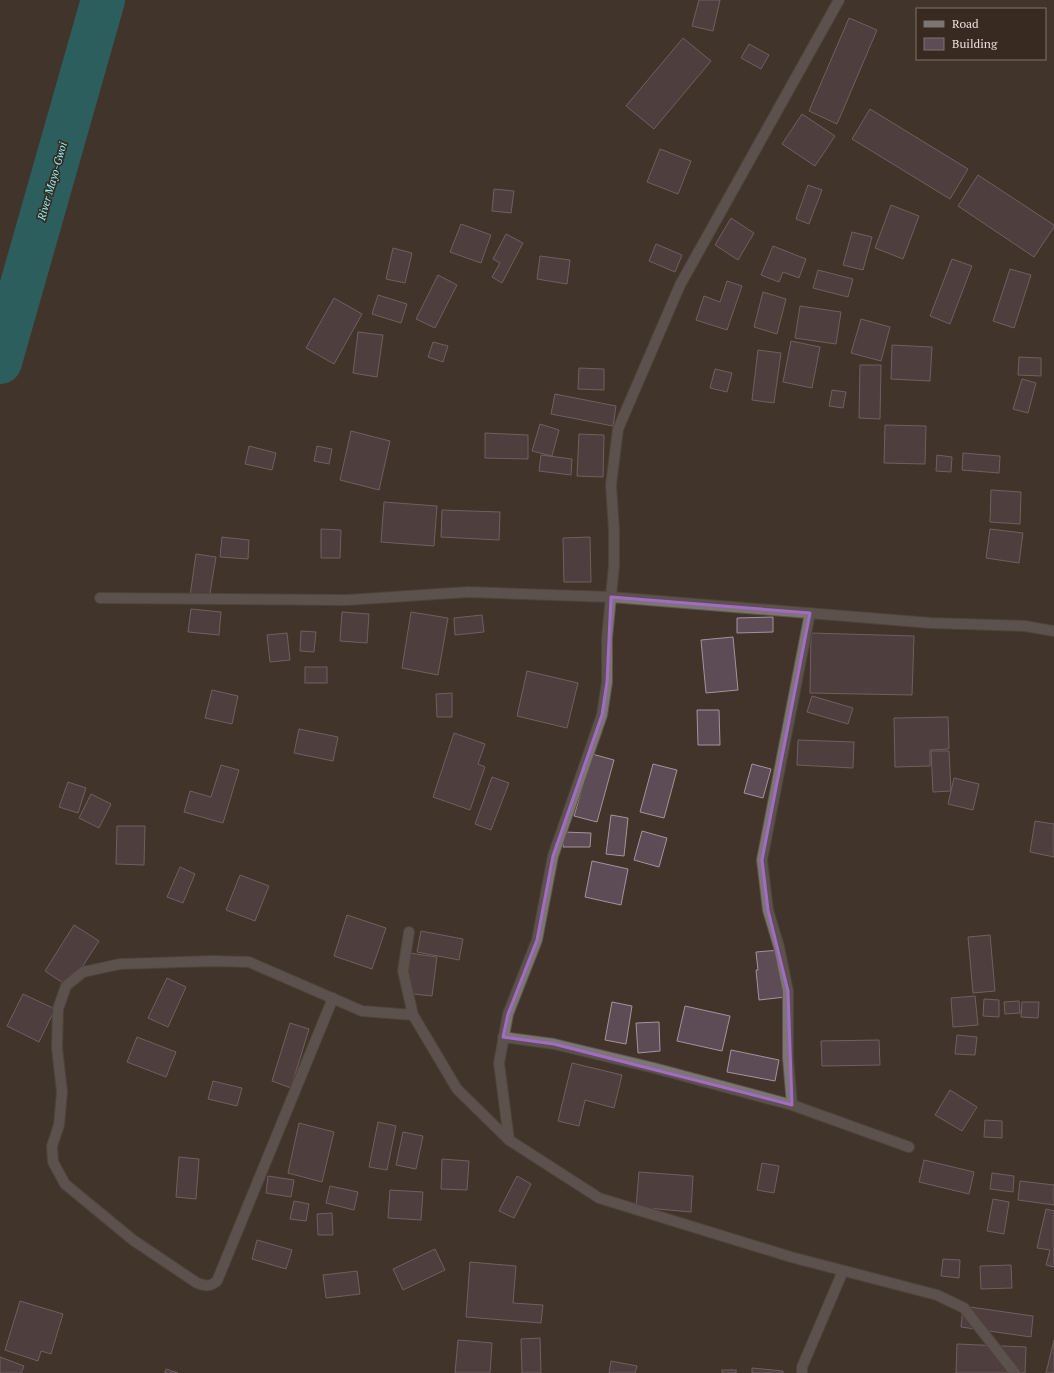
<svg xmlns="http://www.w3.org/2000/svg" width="1054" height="1373" font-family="'PT Serif',serif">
<rect width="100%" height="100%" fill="#42342b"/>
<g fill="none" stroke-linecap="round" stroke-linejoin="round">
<!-- river -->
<path stroke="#139199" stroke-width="44" d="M0,362L103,0"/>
</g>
<!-- building -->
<g fill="#5d4c55" stroke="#a6939d">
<path d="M699,0H720L713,31L692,26Z"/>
<path d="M849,18L877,30L837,124L809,111Z"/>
<path d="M683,38L711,61L654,129L626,106Z"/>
<path d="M749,44L769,55L761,69L741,58Z"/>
<path d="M870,109L968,169L950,199L852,139Z"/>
<path d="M802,114L835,136L815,166L782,144Z"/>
<path d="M660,149L691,161L678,194L647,182Z"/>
<path d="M978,175L1054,225V227L1034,257L958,206Z"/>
<path d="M808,185L822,190L809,224L796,219Z"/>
<path d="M494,189L514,191L511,213L492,211Z"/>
<path d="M891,205L919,216L903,259L875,248Z"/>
<path d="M731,218L754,233L738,260L715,245Z"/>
<path d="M461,224L491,235L481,263L450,252Z"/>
<path d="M852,232L872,237L863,270L843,265Z"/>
<path d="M506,234L523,243L502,283L492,277L500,263L493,259Z"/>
<path d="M656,244L682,255L675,272L649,261Z"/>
<path d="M773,246L806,259L799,278L783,272L779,282L761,275Z"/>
<path d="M393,248L412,253L405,283L386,279Z"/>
<path d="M540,256L570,260L567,284L537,279Z"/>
<path d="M952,259L972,266L950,324L930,316Z"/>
<path d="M1010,269L1031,275L1014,328L993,321Z"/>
<path d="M818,270L853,279L848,297L813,288Z"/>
<path d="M438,275L457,285L435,328L416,319Z"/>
<path d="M727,281L742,286L727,330L696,320L704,296L720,302Z"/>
<path d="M763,292L786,299L777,334L754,327Z"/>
<path d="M378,295L407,304L401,323L372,314Z"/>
<path d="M334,298L362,314L334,364L306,348Z"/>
<path d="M800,306L841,312L836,344L795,338Z"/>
<path d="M861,319L890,327L881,361L851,353Z"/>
<path d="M358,332L383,335L377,377L353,373Z"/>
<path d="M791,341L820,347L812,388L783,382Z"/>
<path d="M433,342L448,346L443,362L428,357Z"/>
<path d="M892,345L932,347L930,381L891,379Z"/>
<path d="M758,350L781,353L774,403L752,400Z"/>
<path d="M1019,357L1041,358V376L1018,375Z"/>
<path d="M860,365H881L880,419L859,418Z"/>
<path d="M579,368L604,369V390L578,389Z"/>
<path d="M715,369L732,373L727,392L710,388Z"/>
<path d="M1022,379L1036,383L1028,413L1013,409Z"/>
<path d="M832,390L846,392L843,408L829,406Z"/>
<path d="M555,394L616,406L613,426L551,414Z"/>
<path d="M540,424L559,430L552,456L532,451Z"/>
<path d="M885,425L926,426L925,464L884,463Z"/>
<path d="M351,431L390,441L379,490L340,480Z"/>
<path d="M485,433L528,435V459L485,458Z"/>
<path d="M579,434L604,435L603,477L577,476Z"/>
<path d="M249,446L276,453L272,470L245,464Z"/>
<path d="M317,446L332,449L329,464L314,461Z"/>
<path d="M963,453L1000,456L999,473L962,470Z"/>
<path d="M541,455L572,459L571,475L539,471Z"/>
<path d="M937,455L952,457L951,472L936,471Z"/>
<path d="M991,490L1021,492L1020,524L990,522Z"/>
<path d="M384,502L437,506L434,546L381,542Z"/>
<path d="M442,510L500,512L499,540L441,537Z"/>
<path d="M321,529L341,530L340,558H321Z"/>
<path d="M990,529L1023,533L1019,563L986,558Z"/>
<path d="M222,537L249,540L248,559L220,557Z"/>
<path d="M590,537L591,582H564L563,538Z"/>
<path d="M196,554L216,557L209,599L190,596Z"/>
<path d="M191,609L221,612L219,635L188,632Z"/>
<path d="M342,612L369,614L367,643L340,641Z"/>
<path d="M411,612L448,618L438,675L402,668Z"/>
<path d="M482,615L484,632L455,635L454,618Z"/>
<path d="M773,617V632L737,633V618Z"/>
<path d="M301,631L316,632L314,652L300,651Z"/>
<path d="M287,633L290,660L270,662L267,635Z"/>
<path d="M811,633L914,636L912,695L810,693Z"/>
<path d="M733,637L738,690L706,693L701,640Z"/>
<rect x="305" y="667" width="22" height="16"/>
<path d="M527,671L578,683L567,728L517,716Z"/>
<path d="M212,690L238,696L232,724L205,718Z"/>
<path d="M452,693V717H437L436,694Z"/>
<path d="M812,696L853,708L848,724L807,712Z"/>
<path d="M697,710H719L720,745H698Z"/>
<path d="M948,717L949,749L930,750V766L895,767L894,718Z"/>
<path d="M299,729L338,737L333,761L294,753Z"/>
<path d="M454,733L485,744L478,764L485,767L470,810L433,797Z"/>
<path d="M798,740L854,742L853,768L797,765Z"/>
<path d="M931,751H949L951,791L933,792Z"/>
<path d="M592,754L614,760L597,822L574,816Z"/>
<path d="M653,764L677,770L664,818L640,812Z"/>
<path d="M752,764L771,769L763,798L744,793Z"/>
<path d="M221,765L239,770L223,823L184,812L190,791L211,797Z"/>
<path d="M492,777L509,783L491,830L475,824Z"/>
<path d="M954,778L979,784L973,810L948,804Z"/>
<path d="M68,782L86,788L78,813L59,807Z"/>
<path d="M91,794L111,804L99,828L79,818Z"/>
<path d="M611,815L628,818L624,856L606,854Z"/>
<path d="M1035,821L1054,824V857L1030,852Z"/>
<path d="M117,826H145L144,865L116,864Z"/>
<path d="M642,831L667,838L659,867L634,860Z"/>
<path d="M563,832L591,833L590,847H563Z"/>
<path d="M592,861L628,869L621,905L585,897Z"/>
<path d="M180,867L195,874L183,903L167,897Z"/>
<path d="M240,875L269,886L255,921L226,910Z"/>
<path d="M347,915L386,928L372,969L334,956Z"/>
<path d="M74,925L99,941L69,987L45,971Z"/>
<path d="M421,931L463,939L459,960L417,952Z"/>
<path d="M990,935L995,991L973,993L968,937Z"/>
<path d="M780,950L786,997L759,1000L756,970H758L756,952Z"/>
<path d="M409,953L437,957L432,996L404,993Z"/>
<path d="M167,978L186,987L168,1027L148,1018Z"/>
<path d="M23,994L55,1009L39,1042L7,1026Z"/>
<path d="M975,996L978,1025L953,1027L951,998Z"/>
<path d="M984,999L999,1000V1017L983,1016Z"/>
<path d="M1019,1001L1020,1013L1005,1014L1004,1002Z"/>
<path d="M612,1002L632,1006L626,1044L605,1040Z"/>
<path d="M1022,1002H1039L1038,1018L1021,1017Z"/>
<path d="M685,1006L730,1016L722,1051L677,1041Z"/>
<path d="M659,1022L660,1051L638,1053L636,1023Z"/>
<path d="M290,1023L309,1029L291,1088L272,1081Z"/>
<path d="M957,1035L977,1037L975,1055L955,1054Z"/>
<path d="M137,1037L176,1052L166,1077L127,1062Z"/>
<path d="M879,1040L880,1065L822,1066L821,1041Z"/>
<path d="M731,1050L779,1060L775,1081L727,1072Z"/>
<path d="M572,1063L622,1075L614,1108L585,1100L579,1126L558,1121Z"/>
<path d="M213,1081L242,1088L237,1106L208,1099Z"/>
<path d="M950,1090L977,1107L962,1131L935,1115Z"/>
<path d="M985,1120L1002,1121V1138L984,1137Z"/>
<path d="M378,1122L396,1126L387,1170L369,1167Z"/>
<path d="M299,1123L334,1132L322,1182L288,1173Z"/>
<path d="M403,1132L423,1136L416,1169L396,1165Z"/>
<path d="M179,1157L199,1159L196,1199L176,1197Z"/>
<path d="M442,1159L469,1161L467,1190L441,1189Z"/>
<path d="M924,1160L974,1172L969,1194L919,1182Z"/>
<path d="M762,1163L779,1166L774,1193L757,1190Z"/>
<path d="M639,1172L693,1176L691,1212L636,1207Z"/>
<path d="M992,1173L1014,1176L1013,1192L990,1189Z"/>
<path d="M268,1176L294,1180L291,1197L266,1193Z"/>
<path d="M517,1176L531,1184L514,1218L499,1211Z"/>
<path d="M1020,1181L1054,1185V1205L1018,1200Z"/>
<path d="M330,1186L358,1192L354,1210L326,1203Z"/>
<path d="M390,1190L423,1192L421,1220L388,1218Z"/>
<path d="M993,1199L1009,1202L1004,1234L987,1231Z"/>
<path d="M294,1201L309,1204L306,1221L290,1219Z"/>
<path d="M1046,1209L1054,1211V1267L1046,1265L1050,1250L1037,1248Z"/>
<path d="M332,1213L333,1235H318L317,1214Z"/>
<path d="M257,1240L292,1250L286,1269L252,1259Z"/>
<path d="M435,1249L445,1270L403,1290L393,1269Z"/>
<path d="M943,1259L960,1260L959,1278L941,1276Z"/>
<path d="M470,1262L516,1266L513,1303L543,1305L541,1323L466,1317Z"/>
<path d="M1011,1265L1012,1288L981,1289L980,1266Z"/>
<path d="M357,1271L360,1294L326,1298L323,1275Z"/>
<path d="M20,1301L63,1314L51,1354L41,1351L38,1361L5,1350Z"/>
<path d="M963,1306L1033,1316L1031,1337L961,1327Z"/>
<path d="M540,1338L541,1373H522L521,1339Z"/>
<path d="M458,1340L492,1343L490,1373H455Z"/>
<path d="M1054,1340V1373H1046Z"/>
<path d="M957,1344L1026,1347L1025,1373H956Z"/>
<path d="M0,1357L24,1366L21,1373H0Z"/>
<path d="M611,1361L637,1366L635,1373H609Z"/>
<path d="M752,1368L783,1371V1373H752Z"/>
<path d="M166,1369L178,1373H165Z"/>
<rect x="722" y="1370" width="14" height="3"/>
</g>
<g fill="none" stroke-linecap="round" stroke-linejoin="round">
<!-- minor casing -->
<g stroke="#60534a" stroke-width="12">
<g id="minor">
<path d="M100,598L347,600L468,592L611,597L931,623L1025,626L1054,631"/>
<path d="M409,932L403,971L413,1015L457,1089L509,1140L599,1198L791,1257L937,1295L964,1308L1015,1373"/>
<path d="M333,998L217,1281C210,1287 206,1286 197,1283L133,1240L65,1184L53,1162L52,1146L59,1125L62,1092L57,1048L58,1009L66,986L83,972L120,964L214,961L249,962L362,1011L413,1015"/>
<path d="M503,1037L554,1044L654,1068L792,1105L909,1147"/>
<path d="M792,1105L788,1058V991L779,947L768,910L762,860L810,613"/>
<path d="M509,1140L499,1063L508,1014L537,940L553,856L602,715L607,682V638L614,565V530L611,485L618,429L680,285L839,0"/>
<path d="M802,1373V1367L843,1271"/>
</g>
</g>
<!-- minor -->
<use href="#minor" stroke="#7d7475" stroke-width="10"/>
</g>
<!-- marked area -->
<path d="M0 0H1054V1373H0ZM611,597L810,613L762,860L768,910L788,991L792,1105L554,1044L503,1037L508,1014L537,940L553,856L602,715L607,682Z" fill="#42342b" fill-opacity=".55" fill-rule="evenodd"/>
<path fill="none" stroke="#a26bc8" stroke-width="3" stroke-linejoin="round" d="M611,597L810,613L762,860L768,910L788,991L792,1105L554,1044L503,1037L508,1014L537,940L553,856L602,715L607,682Z"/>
<g text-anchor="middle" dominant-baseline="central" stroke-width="3.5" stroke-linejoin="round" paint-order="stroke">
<!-- water labels -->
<g font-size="11" font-style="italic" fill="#87f6fe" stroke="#382a21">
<text transform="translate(52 181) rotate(-74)">River Mayo-Gwoi</text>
</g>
</g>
<!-- legend -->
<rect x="916" y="8" width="130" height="52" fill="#382a21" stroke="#7f726b"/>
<rect x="924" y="21" width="20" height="6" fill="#7d7475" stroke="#7f726b"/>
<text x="952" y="28" font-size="12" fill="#e9dfd9">Road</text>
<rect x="924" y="38" width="20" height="12" fill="#5d4c55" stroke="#7f726b"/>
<text x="952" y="48" font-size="12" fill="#e9dfd9">Building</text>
</svg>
